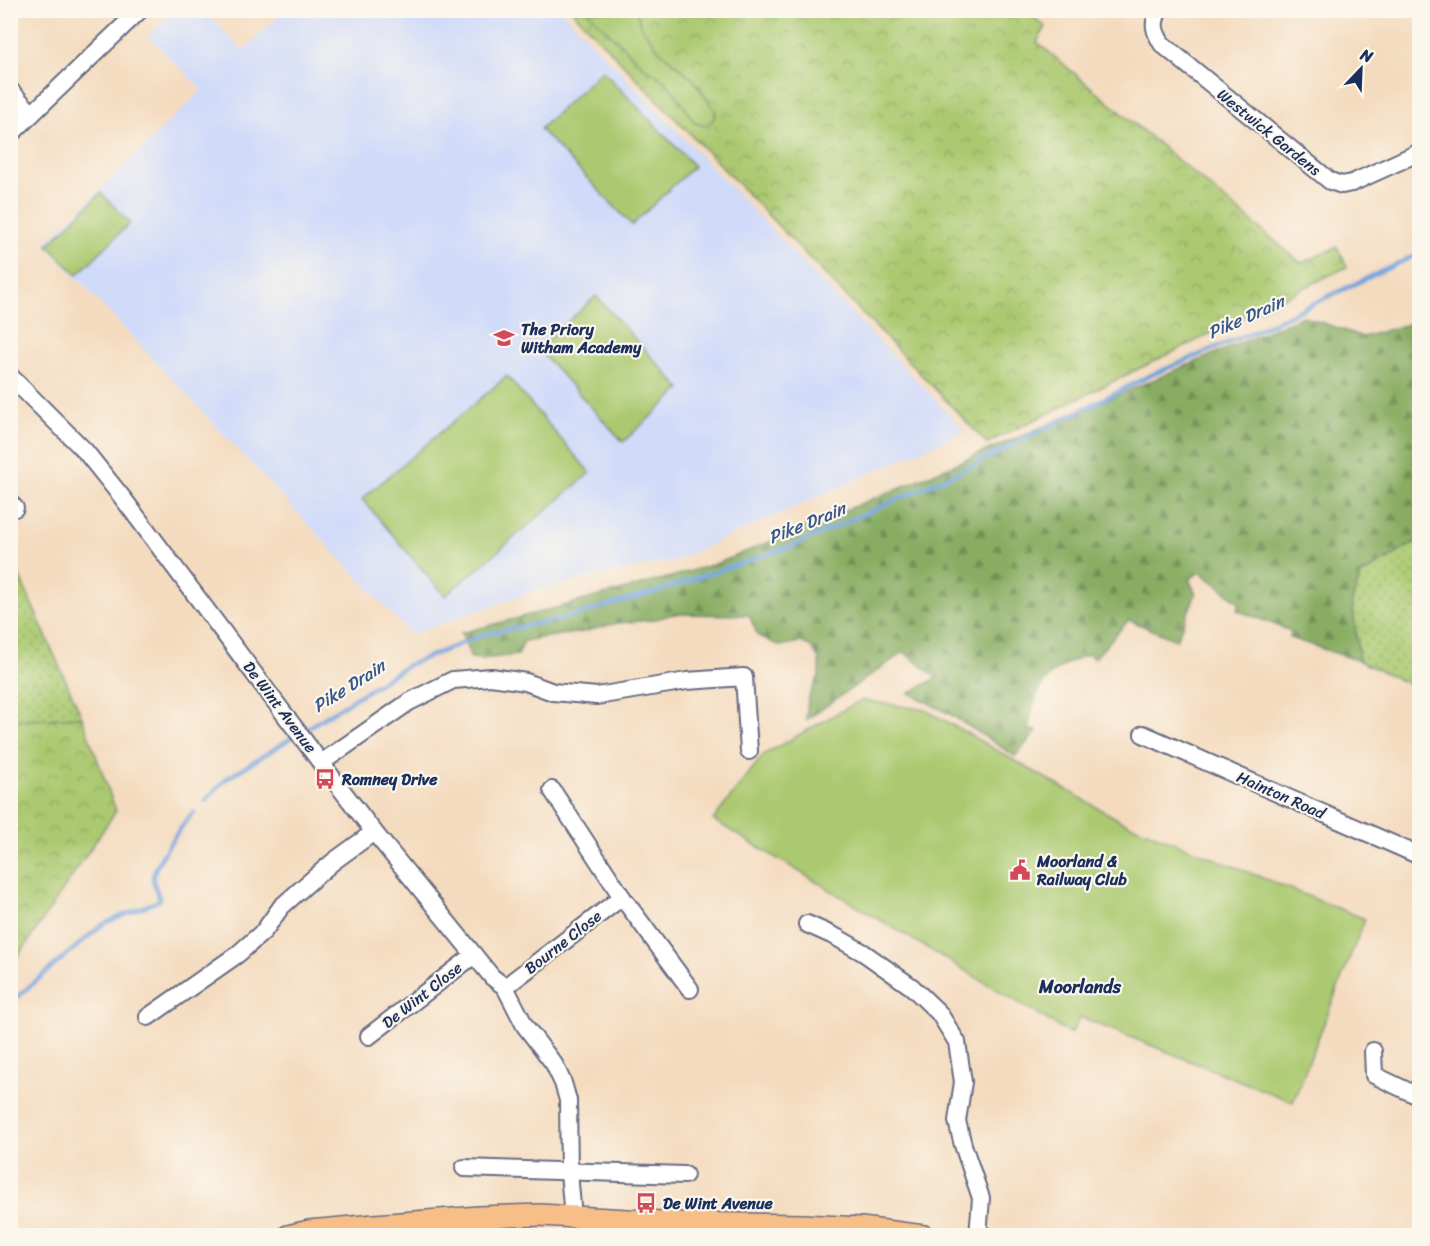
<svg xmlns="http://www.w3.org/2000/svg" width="1430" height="1246" font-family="Sriracha,sans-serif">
<defs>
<pattern id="grass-dots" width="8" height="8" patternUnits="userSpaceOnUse" patternTransform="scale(1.5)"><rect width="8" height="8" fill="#abc970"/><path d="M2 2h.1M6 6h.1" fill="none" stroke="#8aa45f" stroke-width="1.8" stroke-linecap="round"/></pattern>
<pattern id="forest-firs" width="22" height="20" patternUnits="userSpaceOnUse" patternTransform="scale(1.5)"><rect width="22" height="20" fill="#88ad62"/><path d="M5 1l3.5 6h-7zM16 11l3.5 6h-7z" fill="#6e8d54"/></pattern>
<pattern id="park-crowns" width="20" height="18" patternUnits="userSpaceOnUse" patternTransform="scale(1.5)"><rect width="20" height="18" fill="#abc970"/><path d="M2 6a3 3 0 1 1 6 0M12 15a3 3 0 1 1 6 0" fill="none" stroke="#8aa45f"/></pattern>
</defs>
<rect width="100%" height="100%" fill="#fbf7ec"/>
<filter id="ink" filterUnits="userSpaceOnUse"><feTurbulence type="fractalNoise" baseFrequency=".0167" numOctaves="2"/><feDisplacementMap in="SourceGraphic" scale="12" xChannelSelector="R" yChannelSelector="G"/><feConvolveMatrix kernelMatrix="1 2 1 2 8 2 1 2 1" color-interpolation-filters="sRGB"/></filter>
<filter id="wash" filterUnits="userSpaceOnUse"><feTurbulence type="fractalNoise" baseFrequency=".008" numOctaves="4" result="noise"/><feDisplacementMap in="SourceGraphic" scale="24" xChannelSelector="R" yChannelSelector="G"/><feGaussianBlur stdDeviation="1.35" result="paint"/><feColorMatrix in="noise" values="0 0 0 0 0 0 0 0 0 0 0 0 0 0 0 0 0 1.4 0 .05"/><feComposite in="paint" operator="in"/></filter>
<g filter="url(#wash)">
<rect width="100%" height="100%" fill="#f4dbbf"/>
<!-- built -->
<path fill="#d0daf9" d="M173,11H204L243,51L284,11H562L965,431L678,559L537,590L411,634L45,244L202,90L148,36Z"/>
<!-- grass -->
<g fill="url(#grass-dots)" stroke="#637c67" stroke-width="1.5">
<path d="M1419,540V689L1359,661L1352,600L1361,575Z"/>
<path d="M14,564L82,717L11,721L10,567Z"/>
</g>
<!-- forest -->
<path fill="url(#forest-firs)" stroke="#526e60" stroke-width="1.5" d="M1303,316L1363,337L1419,321V540L1361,575L1352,600L1359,661L1290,638L1291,631L1237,610L1240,603L1200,572L1189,579L1196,594L1176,640L1129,620L1094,659L1089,654C1072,660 1049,671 1040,688C1034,699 1031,716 1028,729L1037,731L1015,756L950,714L909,693L937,678L904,652L806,720L808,699L819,676V658L810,646L800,642L780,646L758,636L749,615L673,614L653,620L617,623L583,632L547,637L524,641L518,655L482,659L471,658L461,633L664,579L721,562L925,477Z"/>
<!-- park -->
<g fill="url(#park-crowns)" stroke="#637c67" stroke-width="1.5">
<path d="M572,11H1026L1046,27L1037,42L1301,263L1337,247L1347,267L987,443Z"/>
<path d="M82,717L116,811L11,967V721Z"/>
</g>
<!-- pitch -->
<g fill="#abc970" stroke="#637c67" stroke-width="1.5">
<path d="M587,11H636L642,28L659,50L693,79L716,112L713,120L705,126L695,123C681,103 670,79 647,70Z"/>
<path d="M602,70L694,166L632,225L540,129Z"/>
<path d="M101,193L130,223L77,275L48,245Z"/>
<path d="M596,296L681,389L623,442L538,349Z"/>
<path d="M507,376L590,473L445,596L362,499Z"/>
<path d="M861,700L926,710L1121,821L1365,919L1293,1102L1080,1017L1071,1034L713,820L763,755Z"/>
</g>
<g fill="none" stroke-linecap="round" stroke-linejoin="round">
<!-- stream -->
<g stroke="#70a2db" stroke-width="4.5">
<path d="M205,801L226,779L408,665L485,634L566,618L655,592L795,545L965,469L1149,376L1260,329L1420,253"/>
<path d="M10,1003L103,924L160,900C158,893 153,885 153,877C154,864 184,822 194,812"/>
</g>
</g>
</g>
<g filter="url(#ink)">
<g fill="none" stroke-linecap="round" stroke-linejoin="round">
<!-- minor casing -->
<g stroke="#676b80" stroke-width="20">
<g id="minor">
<path d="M1159,10C1152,24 1154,31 1162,44L1330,181L1342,185L1352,183L1420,152"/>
<path d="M10,90L32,114"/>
<path d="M10,135L140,10"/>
<path d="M10,376L85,451L125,501L321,763L374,832L492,977L505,987L525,1026L554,1064L563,1083L568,1100L569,1172L573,1218"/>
<path d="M10,503L15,508"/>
<path d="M1143,734L1420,856"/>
<path d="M321,763L409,702L453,680L491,677L526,682L553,692L597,696L687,681L744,677L749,751"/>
<path d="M552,790L622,897"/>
<path d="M807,924L836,937L864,953L912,987L939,1013L957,1042L963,1082L957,1121L963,1145L981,1198L978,1236"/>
<path d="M505,987L622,897L690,989"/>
<path d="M148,1017L238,954L264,931L281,907L307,884L334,861L374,832"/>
<path d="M369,1036L474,955"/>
<path d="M1373,1051L1374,1075L1420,1097"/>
<path d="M464,1168L685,1175"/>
</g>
</g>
<!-- major casing -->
<g stroke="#676b80" stroke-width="24">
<path id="major" d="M288,1236L309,1231L375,1225L479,1217L540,1215L680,1223L803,1225L861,1228L924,1236"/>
</g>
<!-- minor -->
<use href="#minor" stroke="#fff" stroke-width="16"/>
<!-- major -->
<use href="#major" stroke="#f7be87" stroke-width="21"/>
</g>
</g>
<!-- icons -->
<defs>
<g id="school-bare" transform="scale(1.62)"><path d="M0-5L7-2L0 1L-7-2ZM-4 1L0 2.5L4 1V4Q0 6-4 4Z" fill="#d1495b" stroke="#fbf7ec" stroke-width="2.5" paint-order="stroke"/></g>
<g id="bus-bare" transform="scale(1.62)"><path d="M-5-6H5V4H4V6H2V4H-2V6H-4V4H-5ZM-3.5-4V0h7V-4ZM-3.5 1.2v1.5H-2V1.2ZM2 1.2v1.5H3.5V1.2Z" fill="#d1495b" stroke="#fbf7ec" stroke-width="2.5" paint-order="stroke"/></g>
<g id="civic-bare" transform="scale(1.62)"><path d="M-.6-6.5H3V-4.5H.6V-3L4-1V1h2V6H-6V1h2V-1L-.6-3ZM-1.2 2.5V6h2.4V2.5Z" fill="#d1495b" stroke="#fbf7ec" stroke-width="2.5" paint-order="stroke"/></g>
</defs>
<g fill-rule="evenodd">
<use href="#school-bare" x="504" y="338"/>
<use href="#bus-bare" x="325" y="779"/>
<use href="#civic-bare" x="1020" y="870"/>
<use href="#bus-bare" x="646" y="1203"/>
</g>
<g text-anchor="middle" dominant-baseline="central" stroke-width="4.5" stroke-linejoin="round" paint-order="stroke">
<!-- street labels -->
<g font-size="16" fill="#1b2f5e" stroke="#fbf7ec">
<text transform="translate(1269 132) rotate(39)">Westwick Gardens</text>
<text transform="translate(280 707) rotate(53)">De Wint Avenue</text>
<text transform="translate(1281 795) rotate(24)">Hainton Road</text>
<text transform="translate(563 942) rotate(-38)">Bourne Close</text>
<text transform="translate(422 995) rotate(-38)">De Wint Close</text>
</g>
<!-- poi labels -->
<g font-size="16" font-weight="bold" fill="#1b2f5e" stroke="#fbf7ec" text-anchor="start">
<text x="521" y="329">The Priory<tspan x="521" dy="18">Witham Academy</tspan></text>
<text x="342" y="779">Romney Drive</text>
<text x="1037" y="861">Moorland &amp;<tspan x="1037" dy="18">Railway Club</tspan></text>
<text x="663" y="1203">De Wint Avenue</text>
</g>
<!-- water labels -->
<g font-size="18" font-style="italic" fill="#39578a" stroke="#fbf7ec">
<text transform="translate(1246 317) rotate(-24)">Pike Drain</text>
<text transform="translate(807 523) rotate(-22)">Pike Drain</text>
<text transform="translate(349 686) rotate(-32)">Pike Drain</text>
</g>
<!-- neighbourhood labels -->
<g font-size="18" font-weight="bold" fill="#1b2f5e" stroke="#fbf7ec">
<text x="1080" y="987">Moorlands</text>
</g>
</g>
<!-- margin -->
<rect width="1430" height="1246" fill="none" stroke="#fbf7ec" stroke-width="36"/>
<!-- north arrow -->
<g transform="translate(1361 69) rotate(23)" stroke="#fbf7ec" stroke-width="4.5" paint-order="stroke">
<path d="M0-4.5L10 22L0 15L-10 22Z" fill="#1b2f5e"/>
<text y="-9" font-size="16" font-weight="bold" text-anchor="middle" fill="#1b2f5e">N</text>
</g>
</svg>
